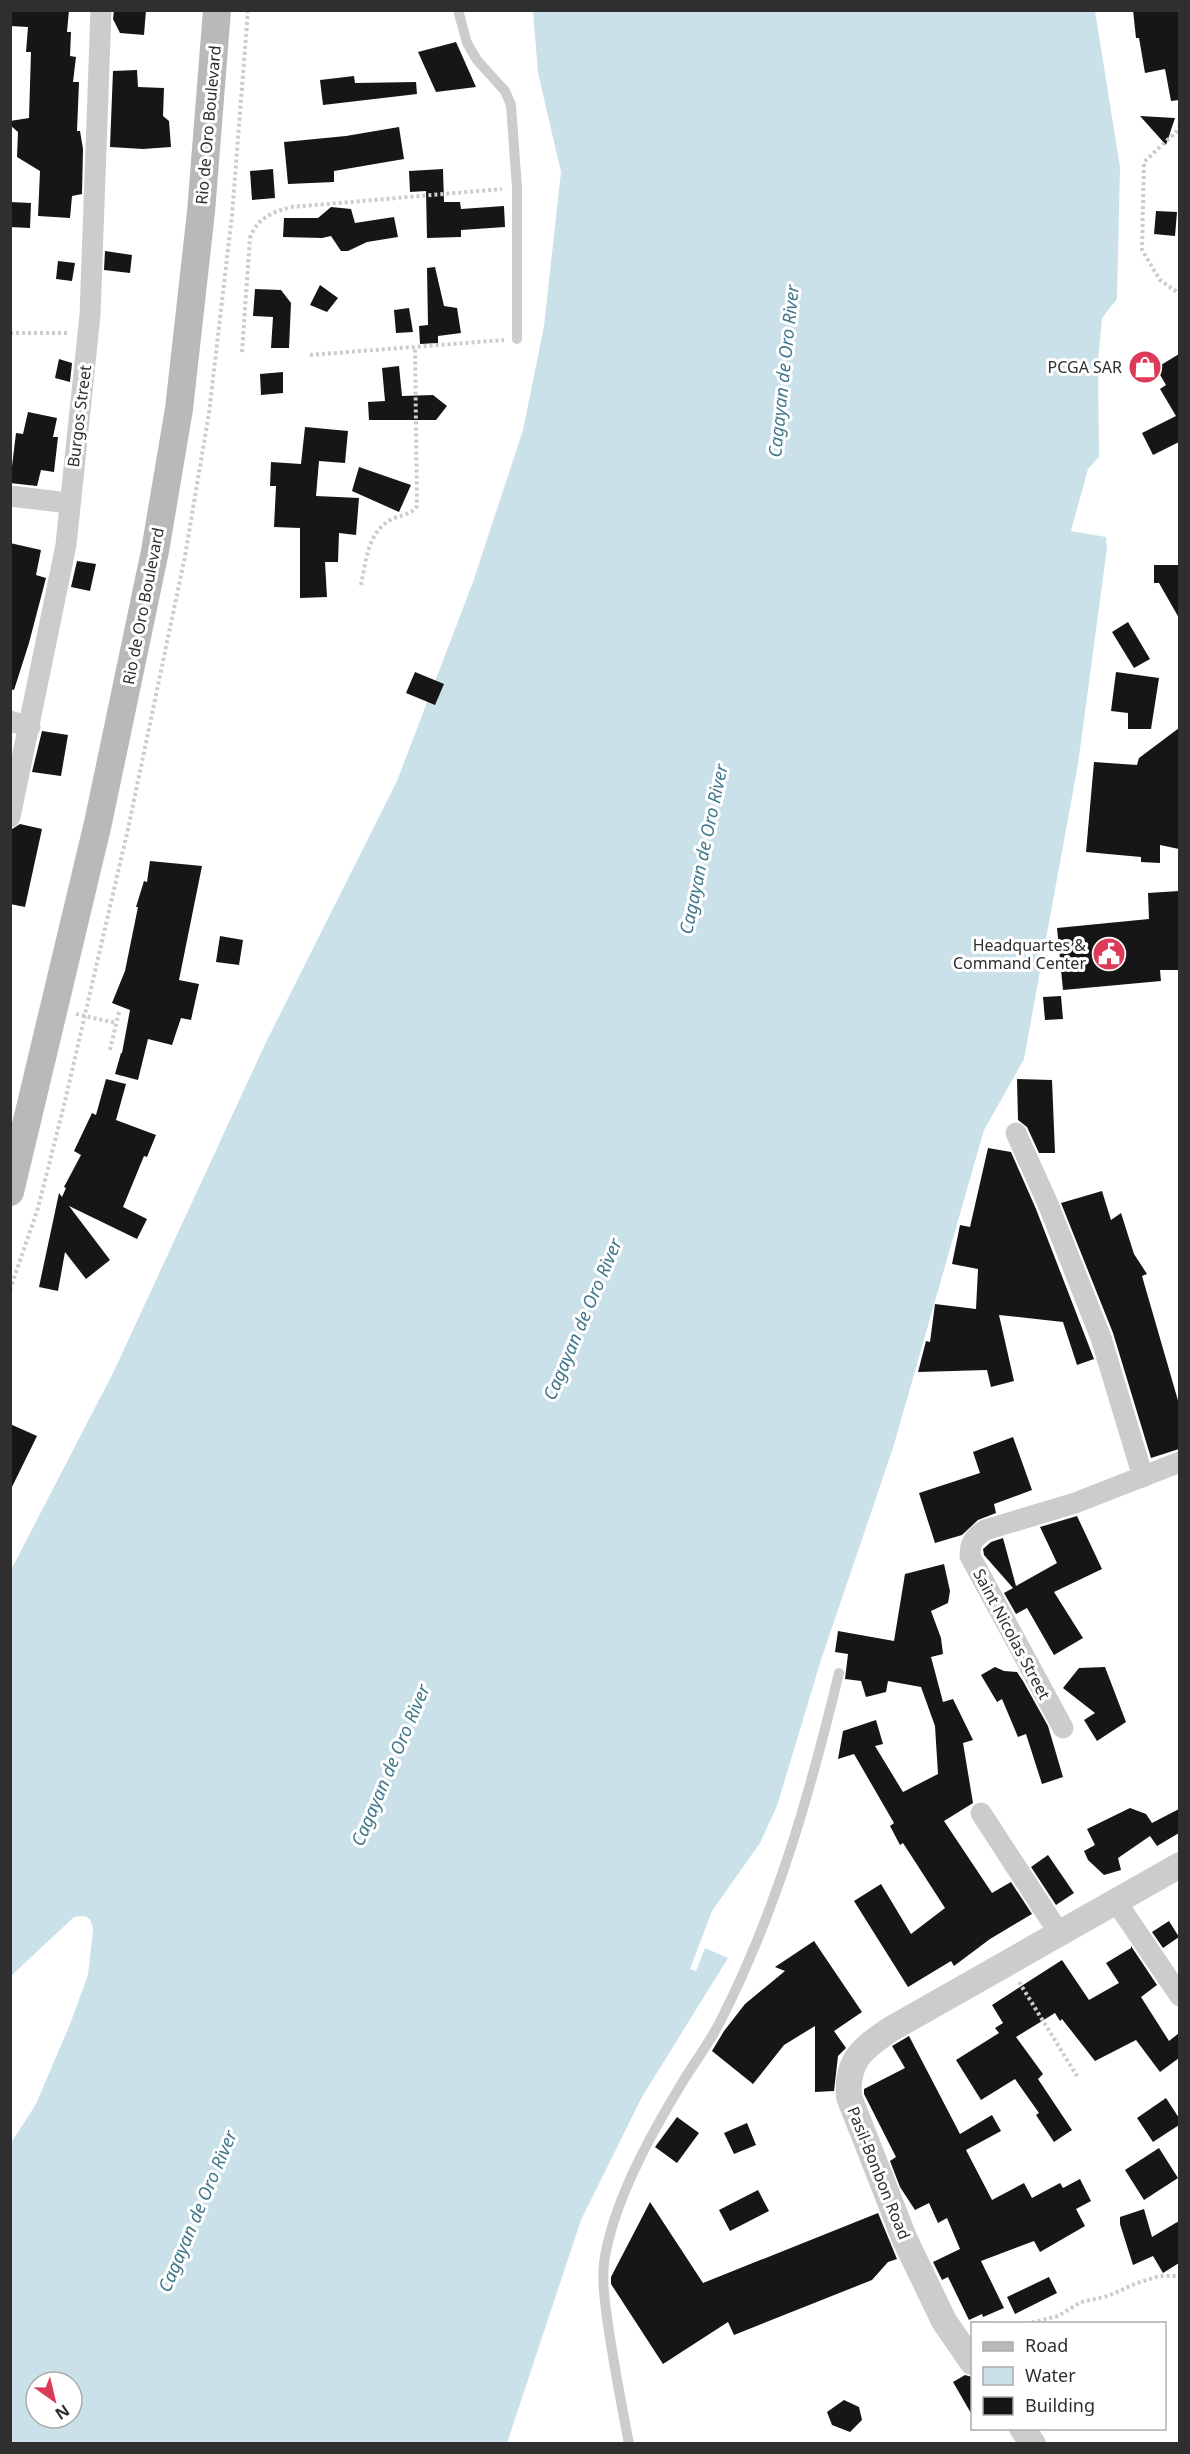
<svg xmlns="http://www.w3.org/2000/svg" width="1190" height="2454" font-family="'Noto Sans',sans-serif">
<rect width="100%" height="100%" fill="#fff"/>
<!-- water -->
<path fill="#cbe1ea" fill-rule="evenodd" d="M533,11H1095L1120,167L1117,299L1102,318L1098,361L1099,457L1088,469L1071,531L1106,537L1107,548L1078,764L1024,1059L984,1130L893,1448L821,1660L777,1806L760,1843L712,1911L690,1969L696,1971L705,1948L728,1958L642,2097L581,2220L507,2443H11V2143L36,2104L70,2024L88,1975L93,1930C92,1917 86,1914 74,1917L11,1976V1570L114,1371L267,1040L397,781L473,582L523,430L544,326L561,172L538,73ZM36,2382H72V2418H36Z"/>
<!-- building -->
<g fill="#161616">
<path d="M10,10H69L67,32H71L70,56L76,57L73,82H79L77,131H80L83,149L82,194L72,196L70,218L38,216L40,171L17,157L18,132L10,125V121L29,118L31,52H26L28,27L10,26Z"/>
<path d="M114,10H146L144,35L120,33L113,19Z"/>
<path d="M1133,10H1179V100L1171,101L1165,69L1145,73L1139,38H1136Z"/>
<path d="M456,42L476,87L436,92L418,52Z"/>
<path d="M137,70L138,87L164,88L163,116L169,121L171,147L143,149L110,147L113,71Z"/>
<path d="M354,76L355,83L416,82L417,94L323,105L320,80Z"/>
<path d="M1140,116L1175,118L1166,145Z"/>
<path d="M399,127L404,159L334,171V182L288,184L284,142L346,136Z"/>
<path d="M273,169L275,198L252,200L250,171Z"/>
<path d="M443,169L444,202H460L461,209L504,206L505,227L461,230V237L427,238L426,191L410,192L409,171Z"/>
<path d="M10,202L31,203L30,228L10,227Z"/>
<path d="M331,207L351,209L355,223L394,217L398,237L367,242L348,251H341L331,236L322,238L283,237L284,218H318Z"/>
<path d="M1156,211L1177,212L1175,236L1154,234Z"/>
<path d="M105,251L132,255L130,273L104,270Z"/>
<path d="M58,261L75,263L72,281L56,279Z"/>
<path d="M435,267L444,306L457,308L461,333L438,336V343L420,344L419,326L428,325L427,268Z"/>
<path d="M320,285L338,298L327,312L310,305Z"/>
<path d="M255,289L281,290L291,303L289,348H271L273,317L253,316Z"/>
<path d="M409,308L413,332L396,333L394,310Z"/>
<path d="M1179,354V442L1153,455L1142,433L1176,416L1160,389L1166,385L1156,368Z"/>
<path d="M59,359L72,363L70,382L55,378Z"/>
<path d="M399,366L402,396L433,395L447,406L436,420H369L368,402L385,401L382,368Z"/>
<path d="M283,372V393L261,395L260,374Z"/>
<path d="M28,412L57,418L53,437H58L54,472L41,470L37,486L10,483L16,433L23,434Z"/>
<path d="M305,427L348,431L345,463L319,461L316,496L359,498L356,535L339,533L338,562H325L327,597L300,598V528L274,527L276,486H270L271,462L301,464Z"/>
<path d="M359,467L411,485L399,512L352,491Z"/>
<path d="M10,543L41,550L36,575L46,578L29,643L14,690L10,689Z"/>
<path d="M77,561L96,564L90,591L71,587Z"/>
<path d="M1154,565H1179V618L1159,583H1154Z"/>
<path d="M1128,622L1150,659L1134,668L1112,632Z"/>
<path d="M415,672L444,684L435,705L406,693Z"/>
<path d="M1116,672L1159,678L1151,729H1128V713L1111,711Z"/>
<path d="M1179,728V849L1160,845V863L1141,862V857L1086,852L1094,762L1137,765L1139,758Z"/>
<path d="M42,731L68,735L61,776L32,772Z"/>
<path d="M20,824L42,829L25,907L10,904V835L12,829Z"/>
<path d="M150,861L202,866L179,980L199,984L191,1020L181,1018L172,1045L148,1039L138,1080L115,1074L121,1053H122L130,1010L112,1003L125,971L138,907H136L144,881L147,882Z"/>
<path d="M1179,891L1178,970H1160L1161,981L1063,990L1057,928L1149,919L1148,893Z"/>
<path d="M220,936L243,940L239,965L216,962Z"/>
<path d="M1061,996L1063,1019L1045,1020L1043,997Z"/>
<path d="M106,1079L126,1084L116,1120L156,1135L147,1157L144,1156L123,1207L147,1219L137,1239L69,1206L110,1260L86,1279L65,1252L58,1291L39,1287L59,1193L62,1197L66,1188L64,1187L81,1155L74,1151L92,1113L96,1115Z"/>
<path d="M1017,1079L1052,1080L1055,1153H1039L1027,1127L1018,1120Z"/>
<path d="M988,1148L1011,1152L1036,1209L1094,1359L1077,1365L1063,1322L999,1315L1014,1381L991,1387L987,1370L918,1372L926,1341L930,1342L935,1304L976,1309L978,1269L952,1264L960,1225L970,1227Z"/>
<path d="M1102,1191L1111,1220L1121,1213L1134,1254L1147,1274L1142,1276L1179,1404V1449L1151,1458L1113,1333L1061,1203Z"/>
<path d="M10,1424L37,1436L10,1491Z"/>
<path d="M1013,1437L1032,1490L994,1504L996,1513L978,1520L962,1535L935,1543L919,1493L980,1473L973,1452Z"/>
<path d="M1077,1516L1102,1569L1054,1592L1083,1638L1054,1655L1027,1608L1016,1614L1004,1593L1013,1588L984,1555L983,1549L991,1542L1003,1538L1016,1586L1057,1563L1040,1527Z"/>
<path d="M944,1564L950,1591L948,1603L931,1611L941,1638L943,1654L931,1657L943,1702L953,1699L973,1740L963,1743L973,1803L944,1821L992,1893L1011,1882L1032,1914L990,1939L954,1966L951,1961L908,1987L854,1901L881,1884L911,1934L945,1908L903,1843L900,1845L890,1826L894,1823L854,1754L838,1759L843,1731L876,1720L883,1744L875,1746L903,1792L938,1774L935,1726L921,1687L888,1681L886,1692L866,1697L861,1681L845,1679L848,1654L835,1652L838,1631L894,1641L905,1574Z"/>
<path d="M995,1667L1004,1671L1017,1672L1023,1681L1048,1726L1063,1777L1042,1784L1026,1734L1018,1737L1002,1699L997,1702L981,1675Z"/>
<path d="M1105,1667L1126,1722L1097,1741L1084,1720L1095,1713L1063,1688L1079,1668Z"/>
<path d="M1130,1808L1146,1814L1152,1823L1179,1809V1833L1157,1846L1150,1836L1118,1858L1121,1870L1104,1875L1088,1860L1084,1851L1095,1845L1087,1829Z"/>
<path d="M1048,1855L1074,1893L1056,1905L1031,1867Z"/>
<path d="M1169,1921L1179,1937L1163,1948L1152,1932Z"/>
<path d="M814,1941L862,2012L834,2031L846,2048L838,2056L834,2091L815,2092V2026L784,2045L753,2084L712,2051L724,2031L745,2004L785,1971L775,1967Z"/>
<path d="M1131,1946L1157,1985L1141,1997L1169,2041L1179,2033V2058L1160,2072L1136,2040L1095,2061L1062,2019L1060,2021L1055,2013L1016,2037L1043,2074L1038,2079L1072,2130L1054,2142L1036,2115L1039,2113L1015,2079L981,2100L956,2060L999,2033L995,2028L1003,2023L992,2005L1062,1960L1089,2000L1119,1983L1106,1963L1131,1948Z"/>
<path d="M909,2036L960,2134L992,2115L1001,2131L966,2150L992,2200L1024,2183L1032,2198L1060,2183L1063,2188L1080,2179L1091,2201L1076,2209L1085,2226L1040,2252L1034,2241L981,2261L1004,2308L983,2317L982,2314L969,2320L948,2277L942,2280L933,2262L960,2249L947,2218L938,2223L929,2203L915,2210L900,2187L890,2161L896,2157L864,2094V2089L905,2068L892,2046Z"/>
<path d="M1166,2098L1179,2118V2125L1153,2142L1137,2118Z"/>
<path d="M677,2117L699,2133L677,2163L655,2147Z"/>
<path d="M747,2123L756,2145L734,2154L724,2133Z"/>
<path d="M1159,2148L1178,2178L1144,2200L1125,2170Z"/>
<path d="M758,2190L769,2211L730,2231L719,2210Z"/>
<path d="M650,2202L703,2283L878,2213L897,2259L888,2262L872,2280L734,2335L728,2322L663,2364L611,2284V2277Z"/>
<path d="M1144,2209L1152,2237L1179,2221V2263L1163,2273L1153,2256L1133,2265L1120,2224V2217Z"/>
<path d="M1049,2277L1057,2293L1015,2314L1007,2297Z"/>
<path d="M965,2375L972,2377V2415L953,2382Z"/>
<path d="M844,2400L859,2407L862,2420L850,2432L832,2425L827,2412Z"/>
</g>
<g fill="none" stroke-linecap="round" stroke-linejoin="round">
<!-- path -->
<g stroke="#ccc" stroke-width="4" stroke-dasharray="3 3" stroke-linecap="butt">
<path d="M1180,125L1177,131L1144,162L1142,250L1160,280L1180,294"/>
<path d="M10,333H67"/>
<path d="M242,352L250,238C257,218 272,212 292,207L502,189"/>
<path d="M310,355L504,340"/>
<path d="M361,585C366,561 368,531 392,519C401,515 411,515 417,506L415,347"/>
<path d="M76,1014L116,1023"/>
<path d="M110,1050L119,1012"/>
<path d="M10,1290L38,1208L65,1101L128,829L185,556L209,413L232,215L248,10"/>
<path d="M1019,1982L1077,2076"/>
<path d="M972,2323L986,2324"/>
<path d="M1026,2324L1058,2316L1081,2302L1108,2296L1137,2283L1160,2276H1180"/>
</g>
<!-- service -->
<g stroke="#ccc" stroke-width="10">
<path d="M458,10L467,43L477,60L505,91L511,105L517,188V339"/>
<path d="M629,2444C621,2402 613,2361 607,2318C604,2296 601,2273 606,2251C618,2192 654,2129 685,2078C697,2059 711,2040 721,2020C777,1910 810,1793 839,1673"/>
</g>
<!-- minor -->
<g stroke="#ccc" stroke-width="21">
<path d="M10,496L69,503"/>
<path d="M10,721L30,727"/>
<path d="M10,817L66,545L90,315L101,10"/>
<path d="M1016,1133L1048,1204L1101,1338L1143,1477"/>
<path d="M1063,1728L970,1556C970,1542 974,1538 985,1530L1075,1503L1180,1462"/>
<path d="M981,1813L1059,1933"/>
<path d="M1115,1900L1180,1996"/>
</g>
<!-- tertiary -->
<g stroke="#ccc" stroke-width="26">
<path d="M972,2362L944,2321L905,2240L849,2097C846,2060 863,2048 891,2029L1180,1865"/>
<path d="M1022,2428L1033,2444"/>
</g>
<!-- secondary -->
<path stroke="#b9b9b9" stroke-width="28" d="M10,1192L98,823L155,551L179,409L201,212L217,10"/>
</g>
<!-- icons -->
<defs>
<g id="shop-disc" transform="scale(1.725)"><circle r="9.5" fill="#db3b59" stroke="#fff"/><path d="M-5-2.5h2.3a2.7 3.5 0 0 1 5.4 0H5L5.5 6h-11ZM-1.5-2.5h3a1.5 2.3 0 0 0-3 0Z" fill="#fff"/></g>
<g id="civic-disc" transform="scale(1.725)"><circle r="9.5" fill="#db3b59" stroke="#fff"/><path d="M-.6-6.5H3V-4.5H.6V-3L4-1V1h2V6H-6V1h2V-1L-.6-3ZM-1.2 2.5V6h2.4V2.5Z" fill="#fff"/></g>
</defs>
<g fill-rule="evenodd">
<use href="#shop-disc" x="1145" y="367"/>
<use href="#civic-disc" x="1109" y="954"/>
</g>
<g text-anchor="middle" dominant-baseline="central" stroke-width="6" stroke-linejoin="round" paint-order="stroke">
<!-- street labels -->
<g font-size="16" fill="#2f2f2f" stroke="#fff">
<text transform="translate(208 125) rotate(-85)">Rio de Oro Boulevard</text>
<text transform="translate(79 416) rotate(-83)">Burgos Street</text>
<text transform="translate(143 606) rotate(-79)">Rio de Oro Boulevard</text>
<text transform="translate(1012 1634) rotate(62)">Saint Nicolas Street</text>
<text transform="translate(879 2173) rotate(68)">Pasil-Bonbon Road</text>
</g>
<!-- poi labels -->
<g font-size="16" fill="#2f2f2f" stroke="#fff" text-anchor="end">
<text x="1122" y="367">PCGA SAR</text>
<text x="1086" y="945">Headquartes &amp;<tspan x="1086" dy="18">Command Center</tspan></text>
</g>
<!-- water labels -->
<g font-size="18" font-style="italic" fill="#41788c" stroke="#fff">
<text transform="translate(783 371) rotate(-84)">Cagayan de Oro River</text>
<text transform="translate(703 849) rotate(-78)">Cagayan de Oro River</text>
<text transform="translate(582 1319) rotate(-67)">Cagayan de Oro River</text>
<text transform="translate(390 1765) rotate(-67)">Cagayan de Oro River</text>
<text transform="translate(197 2211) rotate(-67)">Cagayan de Oro River</text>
</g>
</g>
<!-- border -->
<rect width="1190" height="2454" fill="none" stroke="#2f2f2f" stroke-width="24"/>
<!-- legend -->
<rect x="971" y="2322" width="195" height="108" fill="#ffffff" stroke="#acacac" stroke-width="1.5"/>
<rect x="983" y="2342" width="30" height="9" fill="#b9b9b9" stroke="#acacac" stroke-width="1.5"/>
<text x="1025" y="2352" font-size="18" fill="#2f2f2f">Road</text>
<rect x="983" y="2367" width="30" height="18" fill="#cbe1ea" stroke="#acacac" stroke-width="1.5"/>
<text x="1025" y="2382" font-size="18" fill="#2f2f2f">Water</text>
<rect x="983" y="2397" width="30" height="18" fill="#161616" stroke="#acacac" stroke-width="1.5"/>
<text x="1025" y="2412" font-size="18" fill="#2f2f2f">Building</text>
<!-- north arrow -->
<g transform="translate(54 2400) rotate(146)"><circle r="28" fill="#ffffff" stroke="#acacac" stroke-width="1.5"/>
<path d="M0-4.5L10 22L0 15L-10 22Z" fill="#db3b59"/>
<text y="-9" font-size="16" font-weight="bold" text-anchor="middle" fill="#2f2f2f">N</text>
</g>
</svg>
